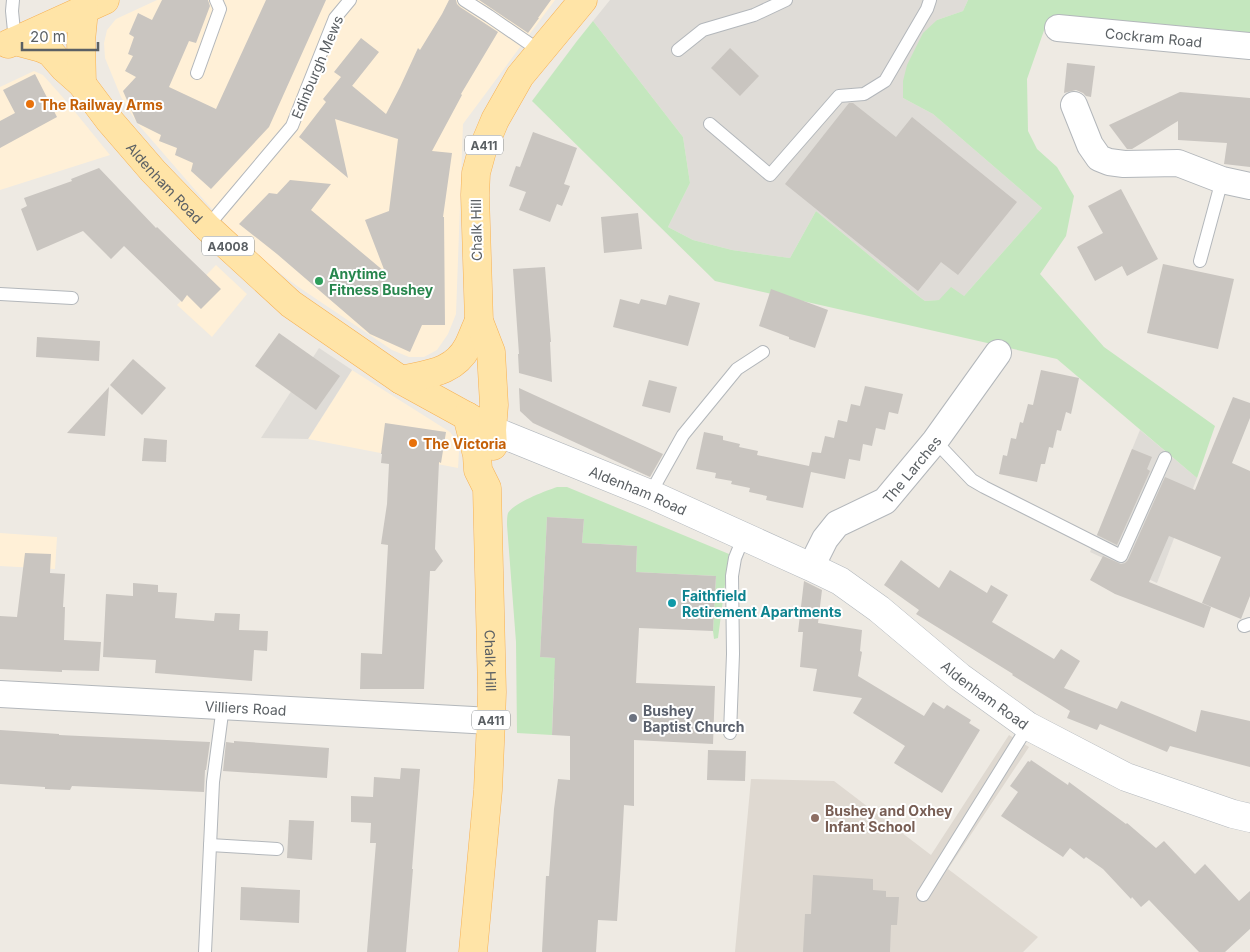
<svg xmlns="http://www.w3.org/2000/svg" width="1250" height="952" font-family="Inter,sans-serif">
<rect width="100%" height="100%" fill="#eeeae3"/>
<!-- commercial -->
<g fill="#fff0d7">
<path d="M157,0H555L463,124L456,314L448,334L437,350L424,357H409L392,350L297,286L247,248L196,191L137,123L121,97L105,58L104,43L107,30L116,19Z"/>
<path d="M34,71L43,75L67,102L110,155L0,190V87Z"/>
<path d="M216,265L247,294L212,337L177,305Z"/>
<path d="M352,370L450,432L456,440L459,451L458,468L308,439Z"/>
<path d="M0,533L57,537L55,569L0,566Z"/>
</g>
<!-- industrial -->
<g fill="#dfdcd7">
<path d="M610,0H968L963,11L937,20L903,98L933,114L1042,208L964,296L939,300L925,301L917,295L816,211L790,258L732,250L693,240L668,227L690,183L683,137L593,21Z"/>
<path d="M319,348L352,370L308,439L261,438Z"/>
<path d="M1140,430L1197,478L1157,583L1090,552Z"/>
</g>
<!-- education -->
<path fill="#dfd9d1" d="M1009,735L1029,747L948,869L1038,937L1023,952H735L751,779L834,781L931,855Z"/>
<!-- green -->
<g fill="#c4e7be">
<path d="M968,0H1250V33L1225,30L1125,21H1086L1047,22L1027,79L1028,131L1037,149L1057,167L1074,196L1066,236L1040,274L1104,347L1215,426L1197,478L1057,359L715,281L532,101L577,41L593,21L683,137L690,183L668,227L693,240L732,250L790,258L816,211L917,295L925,301L939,300L951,287L964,296L1042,208L933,114L903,98V81L907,65L923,33L937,20L963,11Z"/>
<path d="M557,487H567L729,554L718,638L714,639L713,631L716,576L636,572L637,546L582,543L584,519L547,517L540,657L579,659L635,683L554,679L552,735L517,733L516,642L507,525C507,521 507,516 508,513C514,503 545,491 557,487Z"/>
</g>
<!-- building -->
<g fill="#c9c5c0">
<path d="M162,0H208L210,6L196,43L189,41L169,87L216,109L266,0H326L269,127L211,189L191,171L193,163L175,155L177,148L159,141L161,135L137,123L123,91L136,77L125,71L133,56L128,54L134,37L129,34L138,13L152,20Z"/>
<path d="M449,0H456L457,4L460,7L498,32L461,94L462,95L432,151L452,153L443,217H444L445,325H422L410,352L370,334L277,254L239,224L269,193L277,194L290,180L331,184L311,210L385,272L365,220L389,211L398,139L335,119L348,178L299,137L326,102L323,99L341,77L334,72L361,38L379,52L352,86L344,79L386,114L400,87L418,48L420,50L442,14Z"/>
<path d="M479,0H551L538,18H539L528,33Z"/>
<path d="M730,48L759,76L740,96L711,68Z"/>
<path d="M1067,63L1095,66L1091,97L1086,96L1083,93L1076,90L1064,93Z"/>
<path d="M35,74L57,117L0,148V121L15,113L3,90Z"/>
<path d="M1180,92L1250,98V167L1224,164L1227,143L1178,140V121L1132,149H1127L1109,125Z"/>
<path d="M849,103H853L896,137L912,117L1017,202L958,275L941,262L918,291L785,184Z"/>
<path d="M533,132L577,148L564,184L570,186L562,206L557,204L550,222L519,210L526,192L509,186L516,166L520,167Z"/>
<path d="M99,168L156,228L157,227L221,289L201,309L187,295L182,302L124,246L111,259L83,231L37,251L21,209L27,206L24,198L72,181L71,179Z"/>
<path d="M1121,189L1158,259L1127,276L1122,266L1095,281L1077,247L1103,233L1088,206Z"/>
<path d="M638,213L642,249L604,253L601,217Z"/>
<path d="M1163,264L1234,279L1218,349L1147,333Z"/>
<path d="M545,267L551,342H550L552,382L519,373L518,354H519L513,269Z"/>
<path d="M771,289L828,310L815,348L789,339V337L759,326Z"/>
<path d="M669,295L700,303L688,346L613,327L620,299L639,304L641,299L666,305Z"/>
<path d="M279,333L340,376L316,410L255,366Z"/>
<path d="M37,337L100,341L99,361L36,357Z"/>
<path d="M133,359L166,388L142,415L110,385Z"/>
<path d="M1041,370L1079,378L1071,414L1066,412L1061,431L1057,430L1053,448L1049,447L1045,464H1041L1037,482L999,474L1003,455L1007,456L1011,438L1016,439L1020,422L1023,423L1028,404L1033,405Z"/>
<path d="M649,380L677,387L670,413L642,406Z"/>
<path d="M865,386L903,394L898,414L889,412L885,430L876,428L872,446L863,444L860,461L849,459L845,479L811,472L803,508L766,500L767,496L749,492L750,488L731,484L732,481L715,478L716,473L696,469L704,432L723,436V440L740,444L739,447L758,451L757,455L809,466L812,452L821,453L825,436L834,438L838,420L847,422L851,404L860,406Z"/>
<path d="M109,387L105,436L67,433Z"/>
<path d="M519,388L663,454L650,477L533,423L520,411Z"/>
<path d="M1233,397L1250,403V418L1232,463L1250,471V596L1241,619L1202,603L1221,557L1169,536L1149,582L1211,607L1204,628L1115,594L1090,580L1103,556L1121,564L1125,563L1128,560L1165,477L1195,490Z"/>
<path d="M385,423L446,432L441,463L439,462L435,549L443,561L435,571H430L424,689H360L361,653L382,654L388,545L381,544L387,504L389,464L381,463L382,454H381Z"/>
<path d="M144,438L167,440L166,462L142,461Z"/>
<path d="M1132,449L1152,457L1147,469L1150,471L1117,545L1097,535Z"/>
<path d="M547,517L584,519L582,543L637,546L636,572L716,576L713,631L639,628L636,683L715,686L713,744L634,740V806L624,805L621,862L617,921L598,920L596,952H542L546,876H549L554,809L558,779L570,780V736L552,735L555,658L540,657Z"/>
<path d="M25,553L51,554L50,573L65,574L63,607H65L64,640L101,642L99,671L62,670V672L0,669V616L17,617Z"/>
<path d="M901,560L939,588L950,570L987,593L991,585L1008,595L992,622L1054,659L1061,649L1080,661L1064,688L1117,709L1121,701L1196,732L1201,710L1250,721V767L1170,746L1167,752L1100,724L1097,730L1067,718L1070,711L1012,675L1013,674L916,614L919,610L884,585Z"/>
<path d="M804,581L822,590L818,623L862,630L860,651L862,652L858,676L924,716L933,702L944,709L947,705L971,720L969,723L980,730L942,793L894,763L905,746L853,713L862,698L813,691L817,669L800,667L803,632H798Z"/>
<path d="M133,583L158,585V592L177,593L175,618L214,621L215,613L240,614L239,630L268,631L267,651L254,650L252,681L155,673L156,660L103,657L106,594L133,596Z"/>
<path d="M0,730L59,734V735L210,742L206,770H205L204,792L72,786L70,790L45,789V787L0,784Z"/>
<path d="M234,741L329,748L327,778L223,771L226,742L234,743Z"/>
<path d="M708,750L746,751L745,781L707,780Z"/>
<path d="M1031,760L1068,785L1069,782L1126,824L1127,823L1156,848L1164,841L1195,874L1205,864L1239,901L1250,891V929L1225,952H1199L1149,900L1141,907L1132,897L1131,899L1103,869L1086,857L1084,859L1070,848L1063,857L1001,816L1018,792L1010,786L1028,761L1030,762Z"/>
<path d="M401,768L420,769L412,869H413L406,952H367L376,843H370L371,823L351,822V796L373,797L374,777L400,779Z"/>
<path d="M289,820L314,821L312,860L287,858Z"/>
<path d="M813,875L873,879V890L886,891V897H899L897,925H891L890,952H803L805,914H811Z"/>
<path d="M241,887L300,890L299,923L240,920Z"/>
</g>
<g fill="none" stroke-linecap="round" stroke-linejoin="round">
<!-- lane casing -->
<g stroke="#b3b7bb" stroke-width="14">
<g id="lane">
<path d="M13,0L12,11L15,41"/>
<path d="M464,0L489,16L540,51"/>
<path d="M678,50L703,30L754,15L786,0"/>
<path d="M197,73L220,9L216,0"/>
<path d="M710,124L770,175L839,96L864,94L885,81L927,9L930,0"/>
<path d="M207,227L292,126L335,18L350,0"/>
<path d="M1200,261L1222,180"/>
<path d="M0,294L72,298"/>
<path d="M935,441L972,480L984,487L1121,556L1165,458"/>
<path d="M650,494L683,435L737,369L763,352"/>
<path d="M1244,626L1250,624"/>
<path d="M730,733L733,654L732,576L735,558L744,536"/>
<path d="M210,845L277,849"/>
<path d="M923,895L1028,726"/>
<path d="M205,952L213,782L223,706"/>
</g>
</g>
<!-- street casing -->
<g stroke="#b3b7bb" stroke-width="28">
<g id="street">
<path id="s1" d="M1058,28L1250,46"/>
<path d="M1074,105L1090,145L1099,158L1109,162L1124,164L1178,163L1222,180L1250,186"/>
<path id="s2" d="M811,567L825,539L837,524L885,501L935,441L998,353"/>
<path id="s3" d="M0,694L491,721"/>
</g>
</g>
<!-- secondary casing -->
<g stroke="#b4b9be" stroke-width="29">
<g id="secondary">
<path id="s4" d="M492,430L650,494L811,567L840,581L879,609L960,677L1028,726L1126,777L1233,814L1250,818"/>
</g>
</g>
<!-- primary casing -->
<g stroke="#f7b153" stroke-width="29">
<g id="primary">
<path id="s5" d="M15,41L41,48L50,52L64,68L82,84L109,120L153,171L207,227L291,304L401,380L492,430"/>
<path d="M8,44L105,0"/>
<path d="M82,84L81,41L84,10"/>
<path d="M401,380C427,374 454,373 468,346C472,338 475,329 479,321"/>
<path id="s6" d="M467,416L477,455L478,470L487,488L492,692L491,721L488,790L473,952"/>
<path d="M493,446L492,430L494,405L491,352L479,321L475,195L476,173L482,151L495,120L520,76L583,0"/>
</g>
</g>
<!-- lane -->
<use href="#lane" stroke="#fff" stroke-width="12"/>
<!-- street -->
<use href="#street" stroke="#fff" stroke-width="26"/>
<!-- secondary -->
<use href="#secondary" stroke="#fff" stroke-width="28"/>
<!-- primary -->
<use href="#primary" stroke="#ffe4a7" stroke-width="28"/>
</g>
<!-- markers -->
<g fill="#e8710a" stroke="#fff" stroke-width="2">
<circle cx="30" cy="104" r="5"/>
<circle cx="413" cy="443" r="5"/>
</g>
<circle fill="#2e9e5b" stroke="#fff" stroke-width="2" cx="319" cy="281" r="5"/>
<circle fill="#0f9aa8" stroke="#fff" stroke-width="2" cx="672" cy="603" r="5"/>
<circle fill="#6b7280" stroke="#fff" stroke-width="2" cx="633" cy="718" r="5"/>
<circle fill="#8d6e63" stroke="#fff" stroke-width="2" cx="815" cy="818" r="5"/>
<g text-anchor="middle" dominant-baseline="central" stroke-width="4" stroke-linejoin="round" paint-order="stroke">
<!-- shield labels -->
<g fill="#fff" stroke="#8c9092" stroke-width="1">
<rect x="465" y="135.5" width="38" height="19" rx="4"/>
<rect x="202" y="236.5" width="52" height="19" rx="4"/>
<rect x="472" y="710.5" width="38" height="19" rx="4"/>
</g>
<g font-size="12" font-weight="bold" fill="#5b6064">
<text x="484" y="145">A411</text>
<text x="228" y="246">A4008</text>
<text x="491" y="720">A411</text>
</g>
<!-- street labels -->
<g font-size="14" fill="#5b6064" stroke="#fff">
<text stroke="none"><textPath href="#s1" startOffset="96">Cockram Road</textPath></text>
<text transform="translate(317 67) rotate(-67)">Edinburgh Mews</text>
<text stroke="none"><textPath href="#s5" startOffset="211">Aldenham Road</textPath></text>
<text transform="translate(476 230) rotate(-91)">Chalk Hill</text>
<text stroke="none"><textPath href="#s2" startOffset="145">The Larches</textPath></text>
<text stroke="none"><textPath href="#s4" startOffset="158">Aldenham Road</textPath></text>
<text stroke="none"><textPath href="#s6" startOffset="248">Chalk Hill</textPath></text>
<text stroke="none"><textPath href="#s4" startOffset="564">Aldenham Road</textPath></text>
<text stroke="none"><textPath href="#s3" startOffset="246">Villiers Road</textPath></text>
</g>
<!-- food labels -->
<g font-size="14" font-weight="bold" fill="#c56008" stroke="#fff" text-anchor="start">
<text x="40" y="104">The Railway Arms</text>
<text x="423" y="443">The Victoria</text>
</g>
<!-- leisure labels -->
<g font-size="14" font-weight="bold" fill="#27864d" stroke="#fff" text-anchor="start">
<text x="329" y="273">Anytime<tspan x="329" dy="16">Fitness Bushey</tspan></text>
</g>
<!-- culture labels -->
<g font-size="14" font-weight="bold" fill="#0d838f" stroke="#fff" text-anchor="start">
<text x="682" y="595">Faithfield<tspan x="682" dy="16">Retirement Apartments</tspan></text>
</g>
<!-- worship labels -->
<g font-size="14" font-weight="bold" fill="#5b616d" stroke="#fff" text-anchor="start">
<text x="643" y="710">Bushey<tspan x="643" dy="16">Baptist Church</tspan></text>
</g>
<!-- education labels -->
<g font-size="14" font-weight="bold" fill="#785e54" stroke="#fff" text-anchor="start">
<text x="825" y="810">Bushey and Oxhey<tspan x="825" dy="16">Infant School</tspan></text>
</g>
</g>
<!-- scale -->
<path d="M22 42v8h76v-8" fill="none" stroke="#5b6064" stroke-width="2.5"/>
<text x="30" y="42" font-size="15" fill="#5b6064" stroke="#ffffff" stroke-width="4" paint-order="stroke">20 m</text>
</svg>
